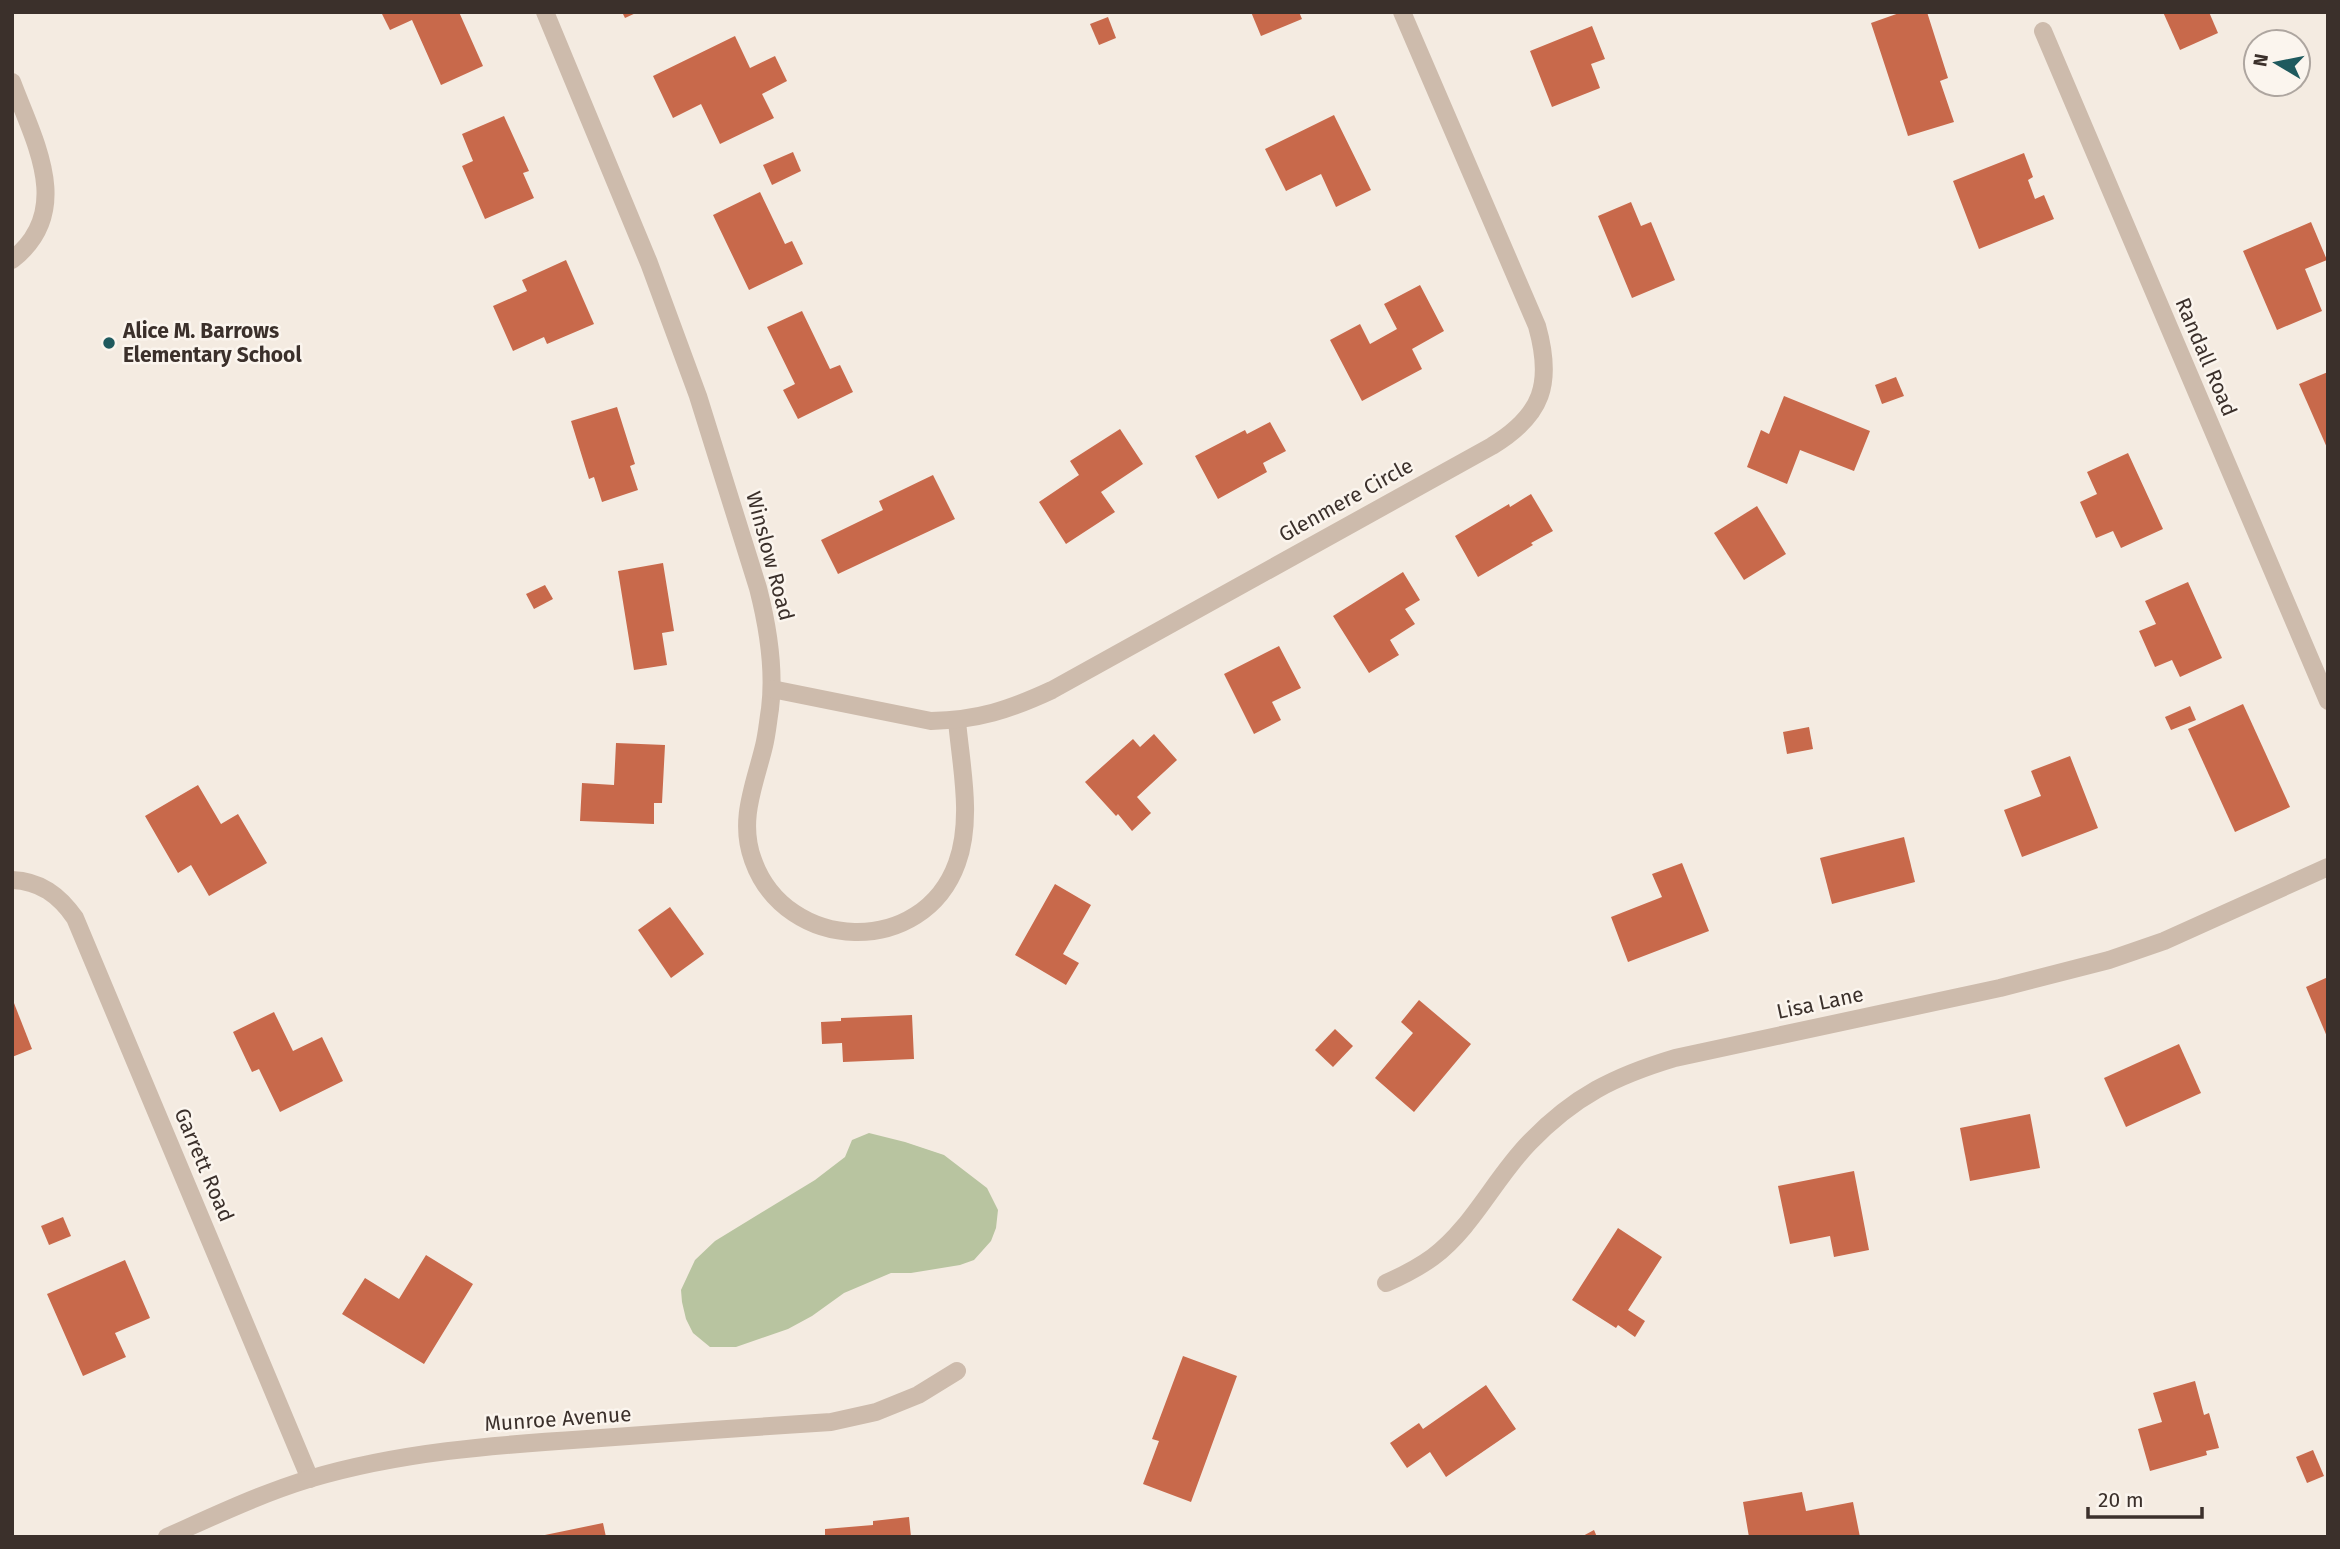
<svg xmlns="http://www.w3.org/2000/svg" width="2340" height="1549" font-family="'Fira Sans',sans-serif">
<rect width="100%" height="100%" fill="#f4ebe1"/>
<!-- green -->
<path fill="#b8c4a0" d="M869,1133L905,1142L944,1155L987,1188L998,1210L996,1228L991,1241L974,1260L960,1265L911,1273H891L844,1293L812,1316L788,1329L736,1347H710L693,1333L686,1319L682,1302L681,1290L695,1260L715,1241L815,1180L845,1157L852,1140Z"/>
<!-- building -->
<g fill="#c8694b">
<path d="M381,12H459L483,66L441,85L412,20L390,30Z"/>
<path d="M622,12H638L625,18Z"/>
<path d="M1251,12H1299L1302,19L1261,36Z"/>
<path d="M1902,12H1927L1948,78L1940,81L1954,122L1908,136L1871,23Z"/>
<path d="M2163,12H2209L2218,33L2180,50Z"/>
<path d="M1108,17L1116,38L1099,45L1090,24Z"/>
<path d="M1592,26L1605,59L1591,64L1600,88L1552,107L1530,51Z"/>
<path d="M735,36L750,68L775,56L787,81L762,94L774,118L720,144L701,104L673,118L653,76Z"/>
<path d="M1334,115L1371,190L1336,207L1321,174L1286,191L1265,149Z"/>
<path d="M504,116L529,171L523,173L534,198L485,219L462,166L473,161L462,134Z"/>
<path d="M793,152L801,171L772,185L763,165Z"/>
<path d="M2024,153L2033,177L2028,180L2035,199L2044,195L2054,219L1979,249L1953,181Z"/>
<path d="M760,192L785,244L792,241L803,264L749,290L713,215Z"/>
<path d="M1631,202L1641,226L1651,222L1675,280L1632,298L1598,216Z"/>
<path d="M2311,222L2327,260L2305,269L2322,311L2277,330L2243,251Z"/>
<path d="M566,260L594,324L547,344L544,337L513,351L493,306L527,291L522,280Z"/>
<path d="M1420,285L1444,331L1412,349L1422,369L1362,401L1330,340L1360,324L1370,344L1397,329L1384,304Z"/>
<path d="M802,311L830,369L840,365L853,392L798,419L783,390L795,384L767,327Z"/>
<path d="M2328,372V450L2299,384Z"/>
<path d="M1896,377L1904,396L1882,404L1875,385Z"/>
<path d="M1784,396L1870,431L1854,471L1800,450L1787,484L1747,467L1761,430L1769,434Z"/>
<path d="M617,407L635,464L630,466L638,490L602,502L594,477L589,479L571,421Z"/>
<path d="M1270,422L1286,451L1263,463L1267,472L1218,499L1195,456L1245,430L1247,434Z"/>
<path d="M1120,429L1143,464L1101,492L1115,512L1066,544L1039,502L1079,475L1070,461Z"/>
<path d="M2128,453L2163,529L2121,548L2113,531L2096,538L2080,502L2097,494L2087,472Z"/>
<path d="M933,475L955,519L838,574L821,540L883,510L879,501Z"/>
<path d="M1531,494L1553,531L1531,543L1533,545L1478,577L1455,536L1509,504L1510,507Z"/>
<path d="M1757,506L1786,554L1744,580L1714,533Z"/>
<path d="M663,563L674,631L662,633L667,665L634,670L618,571Z"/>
<path d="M1403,572L1420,600L1405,609L1415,624L1390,640L1399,655L1369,673L1333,616Z"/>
<path d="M2188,582L2222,658L2180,677L2172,660L2155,667L2139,631L2156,624L2145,601Z"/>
<path d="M545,585L553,599L534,609L526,594Z"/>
<path d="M1279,646L1301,688L1272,702L1281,720L1254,734L1224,674Z"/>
<path d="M2243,704L2290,807L2235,832L2188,729Z"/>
<path d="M2190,706L2196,720L2171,730L2165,717Z"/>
<path d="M1809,727L1813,749L1787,754L1783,732Z"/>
<path d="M1154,734L1177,760L1137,797L1151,813L1132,831L1118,814L1116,816L1085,782L1133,739L1140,747Z"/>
<path d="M616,743L665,745L662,803H654V824L580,821L582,783L614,785Z"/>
<path d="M2070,756L2098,828L2022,857L2004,810L2041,796L2031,771Z"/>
<path d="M198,785L221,824L238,814L267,863L209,896L191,865L178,873L145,816Z"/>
<path d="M1904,837L1915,882L1832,904L1820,858Z"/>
<path d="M1682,863L1709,931L1628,962L1611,917L1662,897L1652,874Z"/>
<path d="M1055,884L1091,905L1063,954L1079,963L1066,985L1015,955Z"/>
<path d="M670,907L704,954L671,978L638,930Z"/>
<path d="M2328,977V1039L2306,987Z"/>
<path d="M12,998L32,1049L12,1057Z"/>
<path d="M1419,1000L1471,1044L1414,1112L1375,1078L1413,1033L1401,1022Z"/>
<path d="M274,1012L293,1051L322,1037L343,1081L280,1112L259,1069L252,1072L233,1032Z"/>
<path d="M912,1015L914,1059L843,1062L842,1043L822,1044L821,1022L841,1021V1018Z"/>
<path d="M1335,1029L1353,1046L1333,1067L1315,1050Z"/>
<path d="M2179,1044L2201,1093L2126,1127L2104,1078Z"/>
<path d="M2030,1114L2040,1168L1970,1181L1960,1128Z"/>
<path d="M1854,1171L1869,1250L1834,1257L1830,1236L1790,1244L1778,1186Z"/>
<path d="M63,1217L71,1236L49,1245L41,1226Z"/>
<path d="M1618,1228L1662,1257L1628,1310L1645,1321L1635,1337L1618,1325L1616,1328L1572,1300Z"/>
<path d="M426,1255L473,1284L424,1364L342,1314L365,1278L399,1299Z"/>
<path d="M125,1260L150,1318L115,1333L126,1357L83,1376L47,1294Z"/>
<path d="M1183,1356L1237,1376L1191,1502L1143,1484L1159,1441L1152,1439Z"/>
<path d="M2195,1381L2204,1415L2209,1413L2219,1448L2206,1451L2207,1455L2150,1471L2138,1429L2162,1422L2153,1393Z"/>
<path d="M1486,1385L1516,1429L1446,1477L1430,1452L1407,1468L1390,1443L1419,1423L1423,1429Z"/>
<path d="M2313,1450L2324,1476L2307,1483L2296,1457Z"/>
<path d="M1802,1492L1806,1511L1853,1502L1860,1537H1749L1743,1502Z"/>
<path d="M909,1517L911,1537H825V1529L873,1525V1521Z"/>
<path d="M603,1523L606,1537H541L540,1536Z"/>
<path d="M1594,1530L1597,1537H1581Z"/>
</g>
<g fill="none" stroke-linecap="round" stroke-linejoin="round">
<!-- minor -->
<g stroke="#cdbbac" stroke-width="18">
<path d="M545,12L649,263L698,396L758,588C768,627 775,669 770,709C768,721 767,734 764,746C755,784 738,820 753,860C786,953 923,958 957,863C973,819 961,766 957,721"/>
<path d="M2043,31L2328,701"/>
<path d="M12,82C34,141 75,211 12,260"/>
<path d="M772,689L931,721C978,720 1009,710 1052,690L1492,446C1543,415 1553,383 1537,326L1402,12"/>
<path d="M12,880C40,881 59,895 75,918L310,1479"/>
<path d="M1386,1283C1402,1276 1418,1268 1433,1257C1472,1228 1495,1178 1529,1143C1574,1096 1615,1076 1675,1058L2000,988L2109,960L2164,941L2328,867"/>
<path d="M167,1537C214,1516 260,1494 309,1479C399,1452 494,1445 587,1439C668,1433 750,1427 831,1422L876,1412L918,1395L957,1371"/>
</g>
</g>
<!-- markers -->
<circle fill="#1f5a5e" stroke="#fbf5ee" stroke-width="2.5" cx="109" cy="343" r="7"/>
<g text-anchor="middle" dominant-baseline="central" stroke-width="5" stroke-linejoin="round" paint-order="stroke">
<!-- poi labels -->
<g font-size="21" font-weight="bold" fill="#3b302b" stroke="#fbf5ee" text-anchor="start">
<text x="123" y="331">Alice M. Barrows<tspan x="123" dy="24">Elementary School</tspan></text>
</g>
<!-- street labels -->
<g font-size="21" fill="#3b302b" stroke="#fbf5ee">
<text transform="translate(2206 357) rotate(67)">Randall Road</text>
<text transform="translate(1346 500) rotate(-29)">Glenmere Circle</text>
<text transform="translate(770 556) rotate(75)">Winslow Road</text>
<text transform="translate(1820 1003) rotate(-12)">Lisa Lane</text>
<text transform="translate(204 1165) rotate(67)">Garrett Road</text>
<text transform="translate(558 1419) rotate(-4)">Munroe Avenue</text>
</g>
</g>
<!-- border -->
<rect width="2340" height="1549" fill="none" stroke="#3b302b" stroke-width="28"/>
<!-- north arrow -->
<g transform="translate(2277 63) rotate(280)"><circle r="33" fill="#fbf5ee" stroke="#aea6a0" stroke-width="2"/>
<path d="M0-5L12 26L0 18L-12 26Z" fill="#1f5a5e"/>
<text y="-10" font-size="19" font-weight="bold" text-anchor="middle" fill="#3b302b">N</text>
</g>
<!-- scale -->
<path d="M2088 1507v10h114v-10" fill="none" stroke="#3b302b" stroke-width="3.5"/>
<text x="2098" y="1507" font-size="21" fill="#3b302b" stroke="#fbf5ee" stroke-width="5" paint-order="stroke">20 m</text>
</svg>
